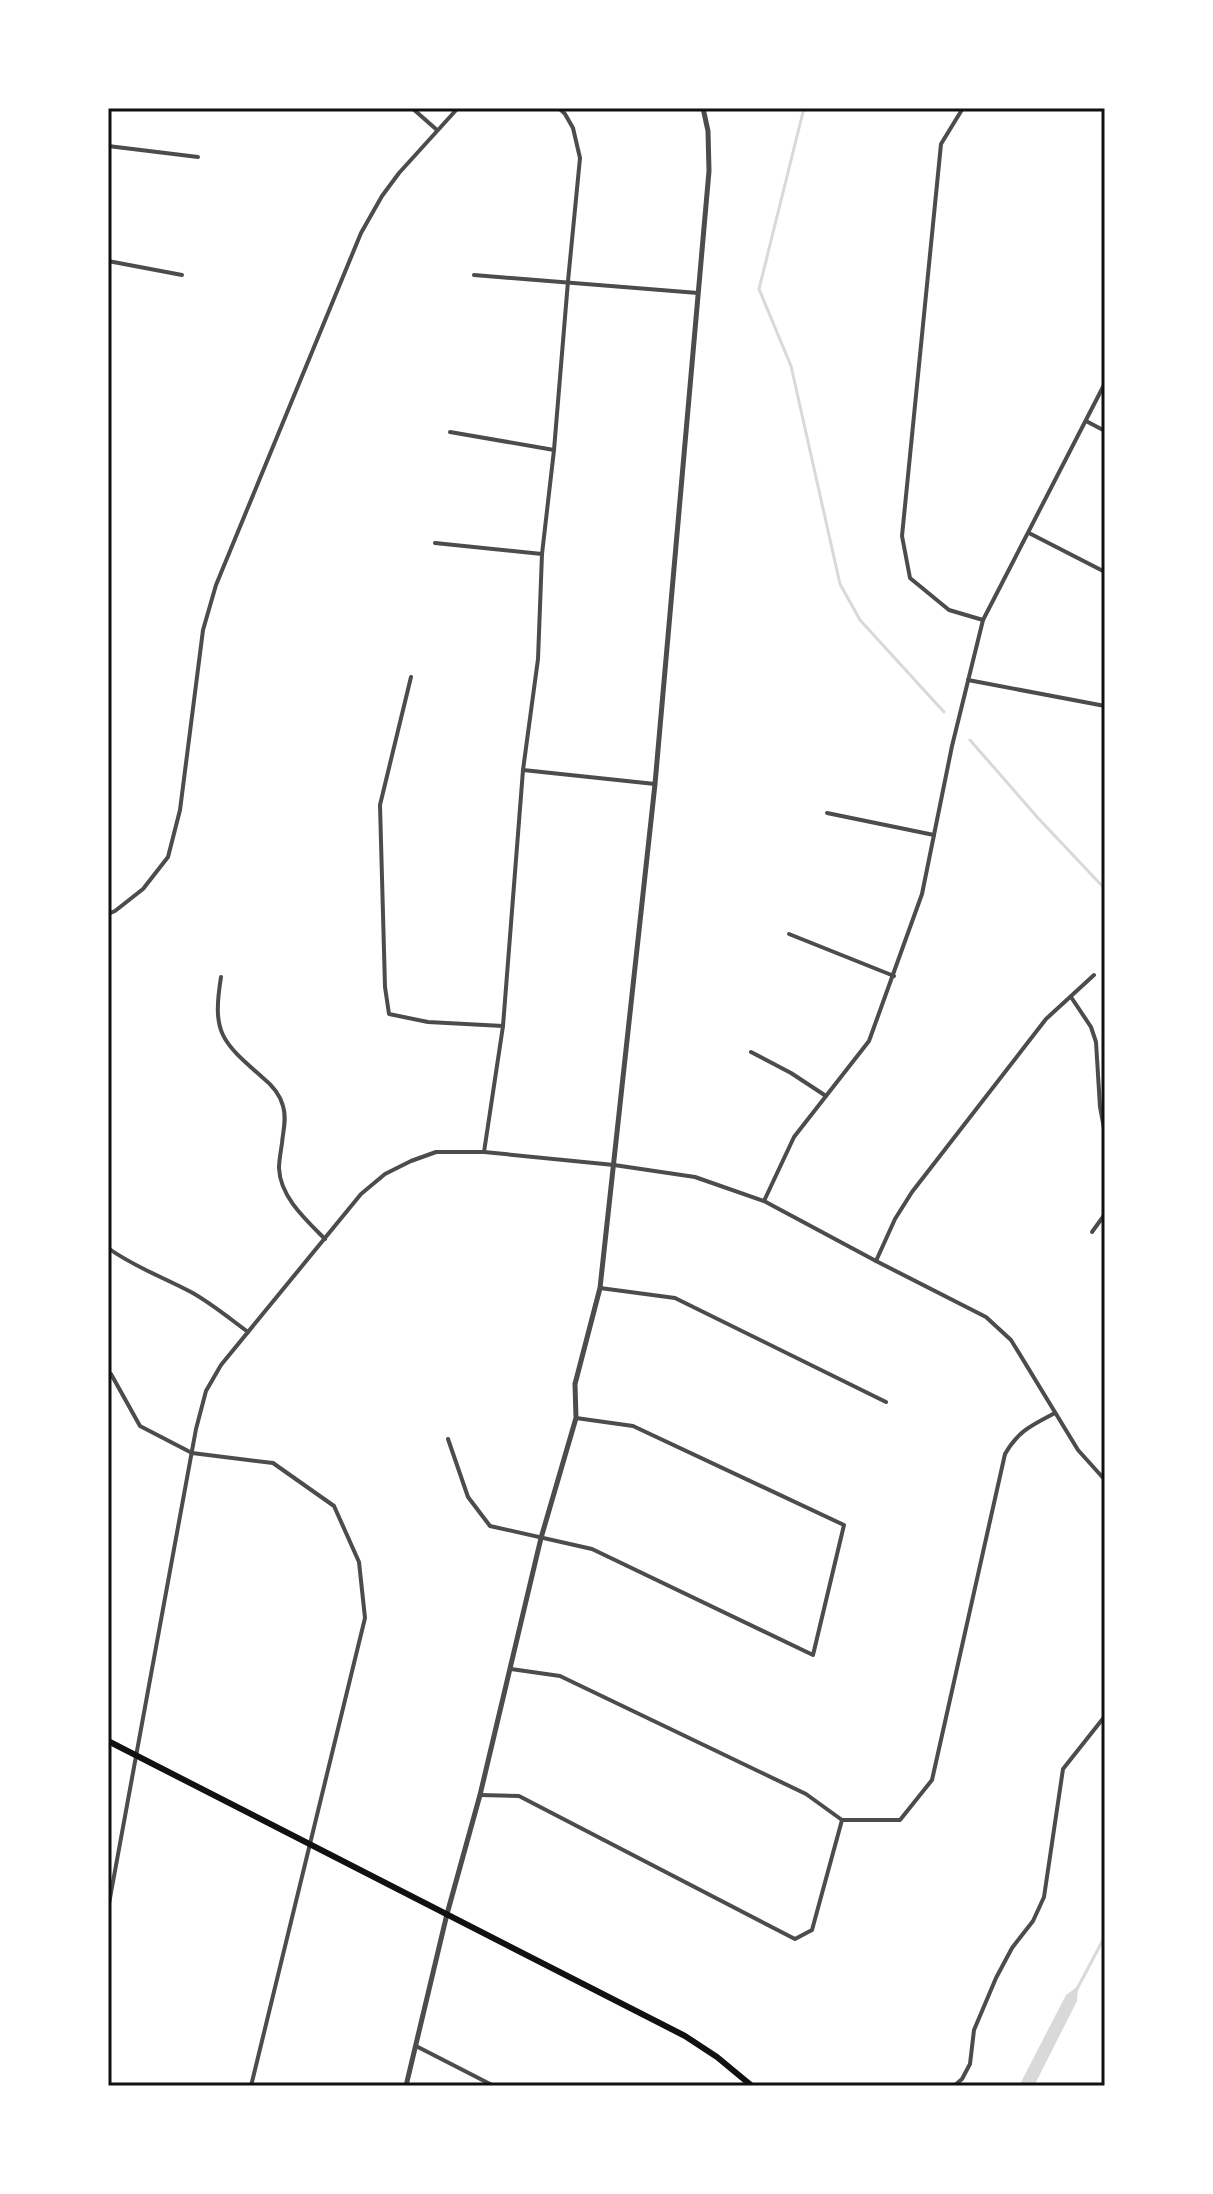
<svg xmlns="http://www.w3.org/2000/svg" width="1213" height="2194" font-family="Manrope,sans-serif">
<rect width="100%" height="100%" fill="#fff"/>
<!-- water -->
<path fill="#d9d9d9" d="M1078,1986L1077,2001L1034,2086H1019L1066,1995Z"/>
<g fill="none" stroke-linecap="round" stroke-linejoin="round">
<!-- stream -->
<g stroke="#d9d9d9" stroke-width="3">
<path d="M804,108L759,289L791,366L840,584L860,620L944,712"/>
<path d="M970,740L1038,818L1105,889"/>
<path d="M1077,1989L1105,1936"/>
</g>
<!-- minor -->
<g stroke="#4c4c4c" stroke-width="4">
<path d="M412,108L437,130"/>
<path d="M963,108L941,144L902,536L910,578L949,610L983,620"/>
<path d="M108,146L198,157"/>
<path d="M108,261L182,275"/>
<path d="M474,275L698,293"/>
<path d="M1086,421L1105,431"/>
<path d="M450,432L554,450"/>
<path d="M1029,533L1105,572"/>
<path d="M435,543L542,554"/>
<path d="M411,677L380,805L385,987L389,1014L428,1022L503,1026"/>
<path d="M968,680L1105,706"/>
<path d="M523,770L655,784"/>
<path d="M827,813L934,835"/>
<path d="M108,914L115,911L143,889L168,857L180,810L203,630L216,585L361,233L382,196L399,173L458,108"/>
<path d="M789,934L894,976"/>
<path d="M221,977C212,1033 221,1041 262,1077C272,1085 280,1094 283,1106C287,1119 283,1131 282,1143C281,1151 279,1160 279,1168C280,1197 306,1220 325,1239"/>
<path d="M1071,997L1091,1027L1096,1042L1100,1107L1105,1134"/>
<path d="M751,1052L791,1073L826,1096"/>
<path d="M484,1152L503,1026L523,770L538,659L542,554L554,450L568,281L580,158L573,128L565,114L559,108"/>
<path d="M764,1201L794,1137L869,1041L922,894L952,746L983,620L1105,383"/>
<path d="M1092,1232L1105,1214"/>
<path d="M108,1248C134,1267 163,1277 191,1292C211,1303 229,1318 248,1332"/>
<path d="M876,1261L895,1219L912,1192L1046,1019L1094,975"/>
<path d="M600,1288L675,1298L886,1402"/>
<path d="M111,1374L140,1426L192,1453L273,1463L334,1506L359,1562L365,1618L251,2086"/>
<path d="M448,1439L468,1497L490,1526L592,1549L813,1655L844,1525L633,1426L576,1418"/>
<path d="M511,1669L560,1676L806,1794L842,1820H900L932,1780L1005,1454C1018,1431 1032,1425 1055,1413"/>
<path d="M480,1795L519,1796L795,1939L812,1930L842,1820"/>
<path d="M108,1909L196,1429L206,1391L221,1365L361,1194L385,1174L411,1161L436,1152H484L614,1165L695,1177L764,1201L876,1261L986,1317L1011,1340L1078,1450L1105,1480"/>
<path d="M416,2046L494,2086"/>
<path d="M954,2086L962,2079L970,2064L974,2030L996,1978L1012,1948L1033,1921L1044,1897L1063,1769L1105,1716"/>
</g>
<!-- tertiary -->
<path stroke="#4c4c4c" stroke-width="5" d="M406,2086L447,1914L480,1795L541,1538L576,1418L575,1384L600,1288L655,784L709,171L708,131L703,108"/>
<!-- secondary -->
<path stroke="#111" stroke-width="6" d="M108,1741L685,2036L717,2057L752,2086"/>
</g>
<!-- border -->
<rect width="1213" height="2194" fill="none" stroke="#ffffff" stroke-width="220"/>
<rect x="110" y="110" width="993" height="1974" fill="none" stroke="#111" stroke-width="3"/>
</svg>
